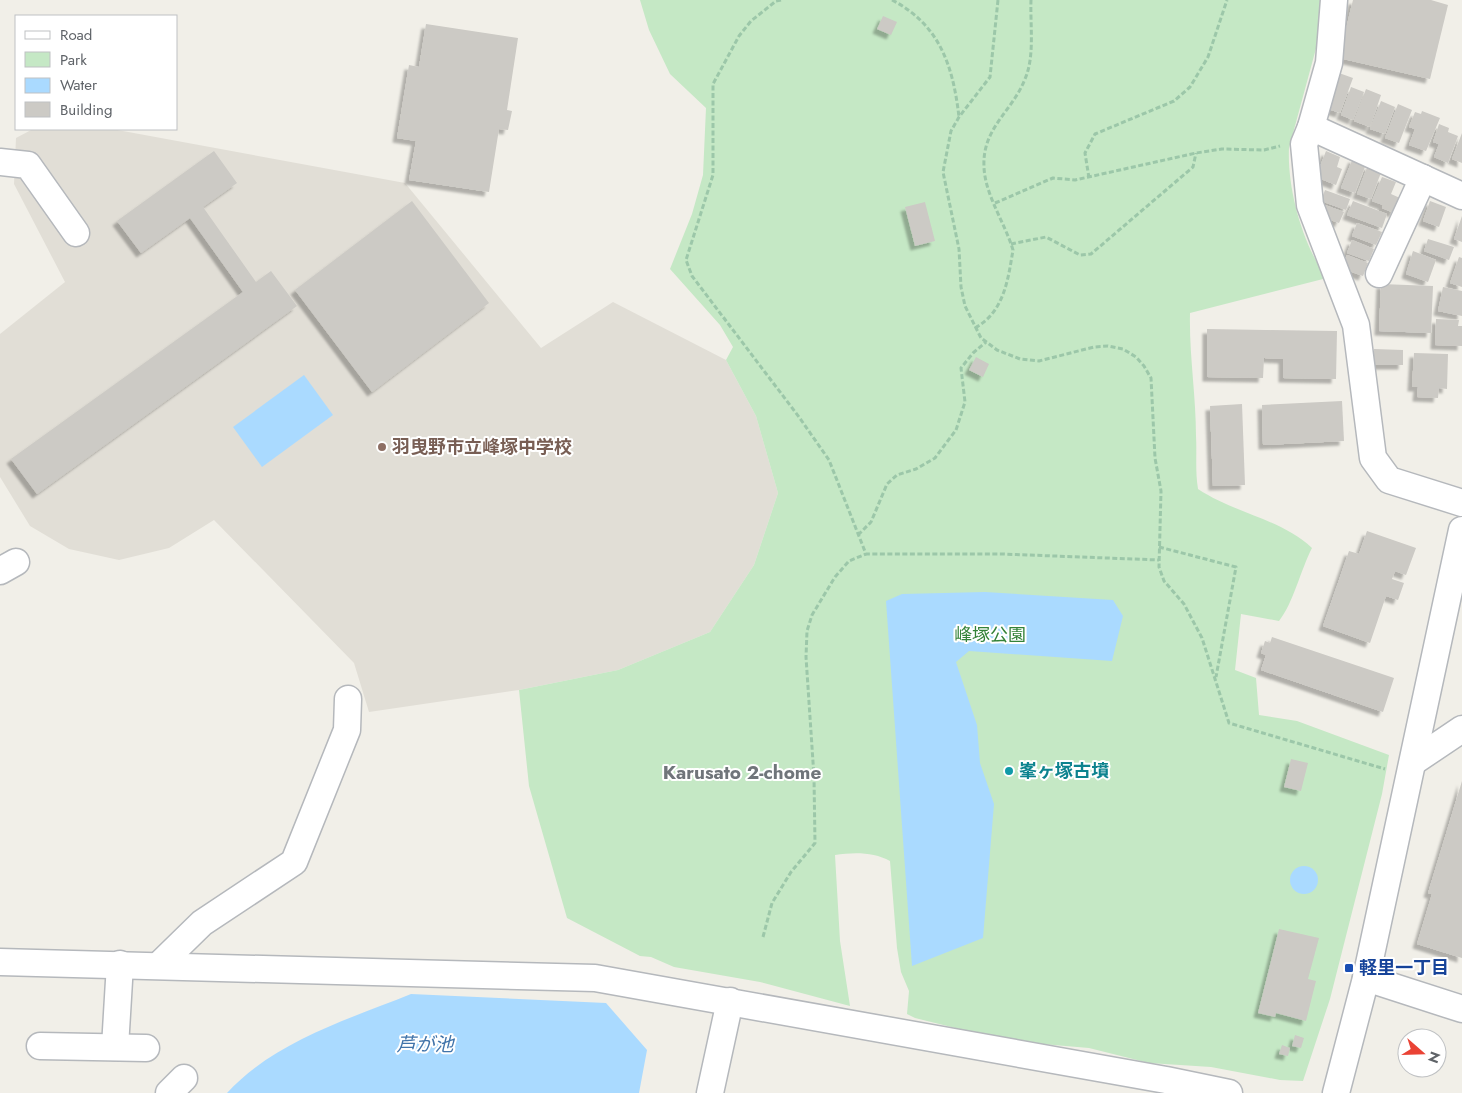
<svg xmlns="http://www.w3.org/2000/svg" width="1462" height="1093" font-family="Jost,'Noto Sans JP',sans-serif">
<defs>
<filter id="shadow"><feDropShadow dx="-4.5" dy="4.5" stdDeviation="1" flood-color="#0004"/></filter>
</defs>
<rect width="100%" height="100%" fill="#f1efe8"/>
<!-- education -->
<path fill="#e1ded6" d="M33,129H112L405,183L541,348L613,302L726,360L756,416L778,493L754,565L710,632L618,670L519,690L369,712L354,663L214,520L169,548L119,560L69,549L30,526L0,477V334L65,282L14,184L16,138Z"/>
<!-- green -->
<path fill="#c5e8c5" d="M640,0H1325L1324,19L1289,148C1287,189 1303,246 1327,278L1190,313C1189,354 1196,395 1196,436C1197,454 1195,471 1198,489C1234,513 1281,519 1312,548C1301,569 1293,604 1279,621L1241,614L1235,670L1256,678L1259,715L1297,721L1389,755L1382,794L1330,999L1303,1081L1280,1080L1211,1067L1149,1063L1089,1048L1008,1041L915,1018L907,1014L909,991L901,972L897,948L890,861C874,852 854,852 835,855L840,941L850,1006L760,982L674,967L651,957L640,956L567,918L529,786L519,690L618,670L710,632L754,565L778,493L756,416L726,360L733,347L720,325L670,269L692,214L703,175L706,108L670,74L649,30Z"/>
<!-- water -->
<g fill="#aadaff">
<path d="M304,375L333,415L262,467L233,427Z"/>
<path d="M985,592L1113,600L1123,616L1112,661L969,651L956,662L977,725L980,763L994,804L983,938L912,966L886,601L902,594Z"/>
<circle cx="1304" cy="880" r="14"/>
<path d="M411,994L606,1003L647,1050L639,1093H227C273,1042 349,1019 411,994Z"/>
</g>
<!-- building -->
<g fill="#cccac5" filter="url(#shadow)">
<path d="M1353,0H1431L1448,5L1430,79L1339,58Z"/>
<path d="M883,16L897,22L891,35L877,29Z"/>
<path d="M426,24L518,38L507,110L512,111L508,130L499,129L489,192L409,180L416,141L397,138L409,65L419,67Z"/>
<path d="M1339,73L1353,78L1340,113L1325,108Z"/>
<path d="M1351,87L1364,92L1353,120L1341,115Z"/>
<path d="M1366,89L1381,95L1370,127L1354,121Z"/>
<path d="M1381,101L1395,107L1385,134L1370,129Z"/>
<path d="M1398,104L1412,110L1399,143L1385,138Z"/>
<path d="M1422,111L1440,118L1426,151L1409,145L1415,129L1409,127L1415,112L1421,114Z"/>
<path d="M1439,124L1449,128L1448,132L1458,136L1448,163L1434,157L1439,144L1433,142Z"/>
<path d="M1462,133V163L1452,159Z"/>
<path d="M214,151L237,183L203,207L256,282L271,271L297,306L37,494L11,459L243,292L190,218L141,253L117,221Z"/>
<path d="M1326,151L1340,157L1337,167L1342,169L1336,185L1316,177Z"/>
<path d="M1353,158L1366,164L1355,193L1341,188Z"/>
<path d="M1368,165L1382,170L1371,199L1357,194Z"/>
<path d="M1382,177L1396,182L1391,194L1400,198L1394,213L1382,208L1383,205L1372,201Z"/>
<path d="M1325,190L1350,199L1346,210L1321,201Z"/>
<path d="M412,201L489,303L372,392L295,290Z"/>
<path d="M1353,201L1387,214L1382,228L1347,215Z"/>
<path d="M1430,201L1446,207L1439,227L1423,221Z"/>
<path d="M925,202L935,241L915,246L905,207Z"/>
<path d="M1325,205L1344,212L1339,223L1325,218L1322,213Z"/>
<path d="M1462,216V242L1454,239Z"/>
<path d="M1357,223L1382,232L1376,245L1352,236Z"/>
<path d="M1428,239L1454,247L1449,260L1424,251Z"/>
<path d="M1352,240L1374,249L1369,261L1347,253Z"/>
<path d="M1413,251L1436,260L1428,282L1406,274Z"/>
<path d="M1347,255L1368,263L1363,276L1349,271L1350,269L1342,265Z"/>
<path d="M1459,257L1462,258V287L1450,283Z"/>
<path d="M1381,284L1433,286L1431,333L1379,331Z"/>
<path d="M1443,287L1462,291V316L1438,311Z"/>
<path d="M1436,319L1459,320L1458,326H1462V346L1435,345Z"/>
<path d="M1207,329L1337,331L1336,379L1283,378V359L1264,358L1263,378L1207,377Z"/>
<path d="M1374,349L1403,350V365H1374Z"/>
<path d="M1414,353L1448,354L1447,389L1439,388L1438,398L1417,397L1418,387H1412Z"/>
<path d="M976,357L989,364L983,377L969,370Z"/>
<path d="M1342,401L1344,441L1263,445L1262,405Z"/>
<path d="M1242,404L1245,485L1213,486L1210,406Z"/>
<path d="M1367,531L1416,548L1406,575L1395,571L1392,579L1404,583L1398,600L1386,596L1370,643L1323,626L1349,551L1359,554Z"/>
<path d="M1272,637L1394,678L1383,712L1261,670L1266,655L1261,653L1265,641L1270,643Z"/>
<path d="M1291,759L1308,763L1301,791L1284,787Z"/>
<path d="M1462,781V958L1417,944L1432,894L1428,893Z"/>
<path d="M1279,929L1319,938L1308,979L1316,981L1306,1021L1276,1013L1275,1017L1258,1013Z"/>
<path d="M1295,1035L1304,1038L1301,1048L1292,1046Z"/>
<path d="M1282,1045L1290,1048L1288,1056L1279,1054Z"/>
</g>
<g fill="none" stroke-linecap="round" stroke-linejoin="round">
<!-- minor casing -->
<g stroke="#b5b8bc" stroke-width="29">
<g id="minor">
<path d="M1334,0L1329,63L1311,127L1304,144L1310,205L1356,325L1373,458L1389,480L1462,503"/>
<path d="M1311,127L1462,196"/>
<path d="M0,162L28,165L76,233"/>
<path d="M1379,274L1423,178"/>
<path d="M0,571L16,562"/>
<path d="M1413,762L1462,729"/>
<path d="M0,962L595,978L1166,1080L1229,1093"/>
<path d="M159,965L202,923L294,862L347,730L348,699"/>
<path d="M1366,978L1462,1009"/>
<path d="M40,1046L146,1048"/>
<path d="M115,1047L120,964"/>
<path d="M169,1093L184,1078"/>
<path d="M710,1093L730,1001"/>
<path d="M1336,1093L1366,978L1462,530"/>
</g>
</g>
<!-- path -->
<g stroke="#9cc7a9" stroke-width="3" stroke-dasharray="5 2.5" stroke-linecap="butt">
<path d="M781,0L776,1L751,21L739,36L713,84V175L686,260L692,276L799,417L829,460L866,554H1002L1159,560"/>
<path d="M892,0C940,25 953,66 959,117"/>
<path d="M998,0L990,77L959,117L951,131L943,172L959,249L961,287L965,306L981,338L997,350L1020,359L1039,361L1094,347L1108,346L1123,349L1136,357L1144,366L1151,378L1155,458L1161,491L1159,567L1164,581L1184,604L1202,638L1229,723L1385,769"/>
<path d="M1089,178L1085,153L1095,134L1174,101L1190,87L1208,57L1227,0"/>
<path d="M995,203L1053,178L1075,180L1196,153L1222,149L1264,150L1280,146"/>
<path d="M1011,244L1046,237L1080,255L1091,254L1193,167L1196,153"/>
<path d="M975,328C1004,312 1008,280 1013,250C1005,223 985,195 984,167C982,128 1012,112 1025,79C1035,56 1030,25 1031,0"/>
<path d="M858,535L871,522L887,484L897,475L916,469L935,458L956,430L965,402L961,368L973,353L986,342"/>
<path d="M1159,547L1236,567L1216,677"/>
<path d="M763,937L772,903L791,872L815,843L814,777L806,657L807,631L812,615L835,577L849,561L866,554"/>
</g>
<!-- minor -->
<use href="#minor" stroke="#fff" stroke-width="26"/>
</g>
<!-- markers -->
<circle fill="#8d6e63" stroke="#fff" stroke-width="2" cx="382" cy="447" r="5"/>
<circle fill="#0f9aa8" stroke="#fff" stroke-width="2" cx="1009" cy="771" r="5"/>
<rect fill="#1a4fb4" stroke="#fff" stroke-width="2" x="1344" y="963" width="10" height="10" rx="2.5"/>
<g text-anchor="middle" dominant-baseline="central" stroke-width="4" stroke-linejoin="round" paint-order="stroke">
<!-- education labels -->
<g font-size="18" font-weight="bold" fill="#785e54" stroke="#fff" text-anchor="start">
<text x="392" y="447">羽曳野市立峰塚中学校</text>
</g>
<!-- park labels -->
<g font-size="18" fill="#348238" stroke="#fff">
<text x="990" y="635">峰塚公園</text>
</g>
<!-- culture labels -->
<g font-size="18" font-weight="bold" fill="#0d838f" stroke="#fff" text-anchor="start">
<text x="1019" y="771">峯ヶ塚古墳</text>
</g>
<!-- transit labels -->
<g font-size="18" font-weight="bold" fill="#164399" stroke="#fff" text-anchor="start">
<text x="1359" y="968">軽里一丁目</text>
</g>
<!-- neighbourhood labels -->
<g font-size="19" font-weight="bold" fill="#70757a" stroke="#fff">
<text x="742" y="772">Karusato 2-chome</text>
</g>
<!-- water labels -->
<g font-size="19" font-style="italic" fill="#4174aa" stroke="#fff">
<text x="425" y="1044">芦が池</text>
</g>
</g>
<!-- legend -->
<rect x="15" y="15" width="162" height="115" fill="#ffffff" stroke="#bfc1c3"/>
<rect x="25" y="31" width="25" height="8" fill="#ffffff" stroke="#bfc1c3"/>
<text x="60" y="40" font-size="15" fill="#5f6368">Road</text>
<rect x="25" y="52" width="25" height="15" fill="#c5e8c5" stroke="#bfc1c3"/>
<text x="60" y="65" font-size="15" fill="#5f6368">Park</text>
<rect x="25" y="78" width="25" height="15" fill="#aadaff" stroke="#bfc1c3"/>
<text x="60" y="90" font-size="15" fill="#5f6368">Water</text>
<rect x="25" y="102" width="25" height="15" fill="#cccac5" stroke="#bfc1c3"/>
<text x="60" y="115" font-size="15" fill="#5f6368">Building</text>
<!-- north arrow -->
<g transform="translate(1422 1053) rotate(110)"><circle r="24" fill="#ffffff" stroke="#bfc1c3"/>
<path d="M0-4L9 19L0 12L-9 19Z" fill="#ea4335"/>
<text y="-8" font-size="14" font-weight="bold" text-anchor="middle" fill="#5f6368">N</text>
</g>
</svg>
